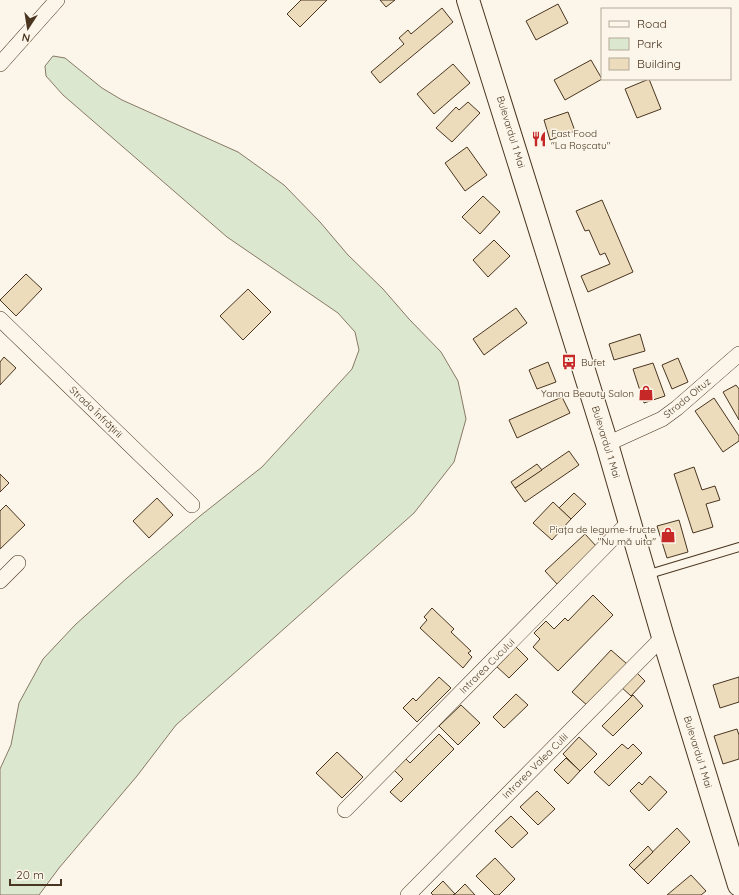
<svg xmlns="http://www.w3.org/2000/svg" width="739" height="895" font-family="Quicksand,sans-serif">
<rect width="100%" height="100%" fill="#fbf6e9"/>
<!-- green -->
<path fill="#dce7d0" stroke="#887966" d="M53,56L65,58L102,88L122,100L238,152L284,185L320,222L348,255L383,289L409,319L441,352L458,381L466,419L454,462L414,513L176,725L137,776L59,868L39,895H0V769L11,745L19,703L43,659L75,625L127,578L200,516L262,467L352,369L359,350L355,332L338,313L227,237L63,95L46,76L45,66Z"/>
<!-- building -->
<g fill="#ecdcbc" stroke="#4a3520">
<path d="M301,0H327L300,27L287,14Z"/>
<path d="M380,0H395L386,7Z"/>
<path d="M558,4L568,23L536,40L526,21Z"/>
<path d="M442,8L453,22L380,83L371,72L404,44L399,38L408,30L411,34Z"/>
<path d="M591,60L602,79L565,100L554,80Z"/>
<path d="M453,64L470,83L434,114L417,94Z"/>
<path d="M649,79L661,109L637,118L625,89Z"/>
<path d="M468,102L480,113L452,142L436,128L456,107L459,110Z"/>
<path d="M568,112L575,131L550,140L544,120Z"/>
<path d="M467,147L487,175L465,191L445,163Z"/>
<path d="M483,196L500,212L480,234L462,217Z"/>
<path d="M602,200L633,272L588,292L581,276L610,264L605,253L600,255L589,230L585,231L576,211Z"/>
<path d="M494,240L510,256L488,277L473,260Z"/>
<path d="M26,274L42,289L16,316L0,300Z"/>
<path d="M248,289L271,312L243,340L220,316Z"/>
<path d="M516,308L527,323L484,355L473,339Z"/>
<path d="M640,334L645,351L614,360L609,344Z"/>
<path d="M4,357L16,368L0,385V362Z"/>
<path d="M678,358L688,382L672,389L662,365Z"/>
<path d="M548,362L556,382L537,389L529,370Z"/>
<path d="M653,363L665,396L644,403L633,369Z"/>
<path d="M736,385L739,389V420L723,392Z"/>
<path d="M562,397L570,413L517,438L509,420Z"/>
<path d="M714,398L739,436V441L723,452L695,411Z"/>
<path d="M569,451L579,465L525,502L515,488Z"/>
<path d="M537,464L542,470L515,488L511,482Z"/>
<path d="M694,467L702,490L715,486L720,500L706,504L713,527L693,533L674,474Z"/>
<path d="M0,474L9,483L0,492Z"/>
<path d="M574,493L586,504L571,519L559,508Z"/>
<path d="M157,498L173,515L149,538L133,521Z"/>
<path d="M553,502L571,519L552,540L533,523Z"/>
<path d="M6,505L25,525L0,549V511Z"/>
<path d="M679,520L688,552L667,558L657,526Z"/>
<path d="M585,534L597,547L557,584L545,571Z"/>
<path d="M593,595L613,615L558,671L533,647L540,639L534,633L546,621L554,629L565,618L568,621Z"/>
<path d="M432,608L454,629L451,632L471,651L468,653L472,657L463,668L420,628L427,620L424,617Z"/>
<path d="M514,645L528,659L509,678L495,665Z"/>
<path d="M611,650L627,664L588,706L572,692Z"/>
<path d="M635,671L645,681L631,696L620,686Z"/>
<path d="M439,677L451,688L417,722L403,708L413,698L416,701Z"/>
<path d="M739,677V702L720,708L713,685Z"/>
<path d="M516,694L528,705L504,728L493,717Z"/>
<path d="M633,695L643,706L613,736L602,726Z"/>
<path d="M461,705L480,723L458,745L439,726Z"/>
<path d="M737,729L739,735V759L723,764L714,736Z"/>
<path d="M439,734L454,749L401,802L390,792L403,779L393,769L405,758L410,763Z"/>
<path d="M579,737L597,754L580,771L563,754Z"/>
<path d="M622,744L628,749L633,744L642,753L609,786L594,772Z"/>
<path d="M337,752L363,777L342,798L316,773Z"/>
<path d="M566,758L580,771L568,784L554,770Z"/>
<path d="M650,776L667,792L649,811L630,791L639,782L642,785Z"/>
<path d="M537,791L555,809L538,825L520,807Z"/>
<path d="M511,816L528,833L512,848L495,831Z"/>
<path d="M677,828L690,842L648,884L634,870Z"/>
<path d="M648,846L653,852L634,870L629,865Z"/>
<path d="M495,858L515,879L499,895H495L476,876Z"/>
<path d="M691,875L706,891L701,895H667Z"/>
<path d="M443,881L455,894L453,895H433L431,893Z"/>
<path d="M465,884L475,895H453L455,894Z"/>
</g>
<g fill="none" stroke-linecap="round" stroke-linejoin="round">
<!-- lane casing -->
<g stroke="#4a3520" stroke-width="10">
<path id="lane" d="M646,575L739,547"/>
</g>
<!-- street casing -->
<g stroke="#4a3520" stroke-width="16">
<g id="street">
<path d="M0,64L57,0"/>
<path d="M0,319L192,505"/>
<path d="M607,444L662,419L677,408L739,354"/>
<path d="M0,581L18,563"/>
<path d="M345,810L630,521"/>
<path d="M408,895L663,637"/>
</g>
</g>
<!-- secondary casing -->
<g stroke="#4a3520" stroke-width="24">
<path id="secondary" d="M468,0L607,444L663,637L739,885"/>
</g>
<!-- lane -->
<use href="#lane" stroke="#fbf6e9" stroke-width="8"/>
<!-- street -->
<use href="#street" stroke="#fbf6e9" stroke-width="15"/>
<!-- secondary -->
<use href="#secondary" stroke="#fbf6e9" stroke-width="22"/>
</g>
<!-- icons -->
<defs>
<g id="restaurant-bare" transform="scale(1.2)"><path d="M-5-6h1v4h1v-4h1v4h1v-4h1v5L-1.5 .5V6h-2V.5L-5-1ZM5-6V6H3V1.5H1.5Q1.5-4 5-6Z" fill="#c62828" stroke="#fbf6e9" stroke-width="2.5" paint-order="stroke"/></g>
<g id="bus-bare" transform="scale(1.2)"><path d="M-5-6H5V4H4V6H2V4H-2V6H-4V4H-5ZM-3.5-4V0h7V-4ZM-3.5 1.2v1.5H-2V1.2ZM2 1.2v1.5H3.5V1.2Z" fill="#c62828" stroke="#fbf6e9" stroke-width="2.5" paint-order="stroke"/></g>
<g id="shop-bare" transform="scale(1.2)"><path d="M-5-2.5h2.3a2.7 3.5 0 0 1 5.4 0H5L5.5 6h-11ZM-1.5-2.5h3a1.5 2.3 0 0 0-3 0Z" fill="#c62828" stroke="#fbf6e9" stroke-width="2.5" paint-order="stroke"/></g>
</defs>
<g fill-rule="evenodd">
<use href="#restaurant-bare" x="539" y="139"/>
<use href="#bus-bare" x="569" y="362"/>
<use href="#shop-bare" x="646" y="393"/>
<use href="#shop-bare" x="668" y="535"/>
</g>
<g text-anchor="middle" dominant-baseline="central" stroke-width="3" stroke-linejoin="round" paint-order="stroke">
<!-- street labels -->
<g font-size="10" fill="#4a3520" stroke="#fbf6e9">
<text transform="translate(511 132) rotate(73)">Bulevardul 1 Mai</text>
<text transform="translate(687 398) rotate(-39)">Strada Oituz</text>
<text transform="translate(96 412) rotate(44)">Strada Înfrățirii</text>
<text transform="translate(606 442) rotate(73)">Bulevardul 1 Mai</text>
<text transform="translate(487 666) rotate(-45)">Intrarea Cucului</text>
<text transform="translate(698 752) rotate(73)">Bulevardul 1 Mai</text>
<text transform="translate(535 766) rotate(-45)">Intrarea Valea Culii</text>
</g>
<!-- poi labels -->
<g font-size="10" fill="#4a3520" stroke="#fbf6e9" text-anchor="start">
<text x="551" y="133">Fast Food<tspan x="551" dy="12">"La Roșcatu"</tspan></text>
<text x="581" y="362">Bufet</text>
<text x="634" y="393" text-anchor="end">Yanna Beauty Salon</text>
<text x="656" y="529" text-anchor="end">Piața de legume-fructe<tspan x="656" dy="12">"Nu mă uita"</tspan></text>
</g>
</g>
<!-- legend -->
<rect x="601" y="8" width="130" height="72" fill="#fbf6e9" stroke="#b4a999"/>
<rect x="609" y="21" width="20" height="6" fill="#fbf6e9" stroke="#b4a999"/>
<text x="637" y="28" font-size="12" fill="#4a3520">Road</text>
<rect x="609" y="38" width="20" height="12" fill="#dce7d0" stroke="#b4a999"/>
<text x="637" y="48" font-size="12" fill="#4a3520">Park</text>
<rect x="609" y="58" width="20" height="12" fill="#ecdcbc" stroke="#b4a999"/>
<text x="637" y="68" font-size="12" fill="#4a3520">Building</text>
<!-- north arrow -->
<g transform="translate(28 28) rotate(192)" stroke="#fbf6e9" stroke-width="3" paint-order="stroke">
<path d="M0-3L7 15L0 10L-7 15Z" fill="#4a3520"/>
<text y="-6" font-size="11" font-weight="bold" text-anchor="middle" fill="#4a3520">N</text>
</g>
<!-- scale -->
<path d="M10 879v6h51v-6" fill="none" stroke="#4a3520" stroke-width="2"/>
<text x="16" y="879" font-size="12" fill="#4a3520" stroke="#fbf6e9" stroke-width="3" paint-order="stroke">20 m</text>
</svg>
